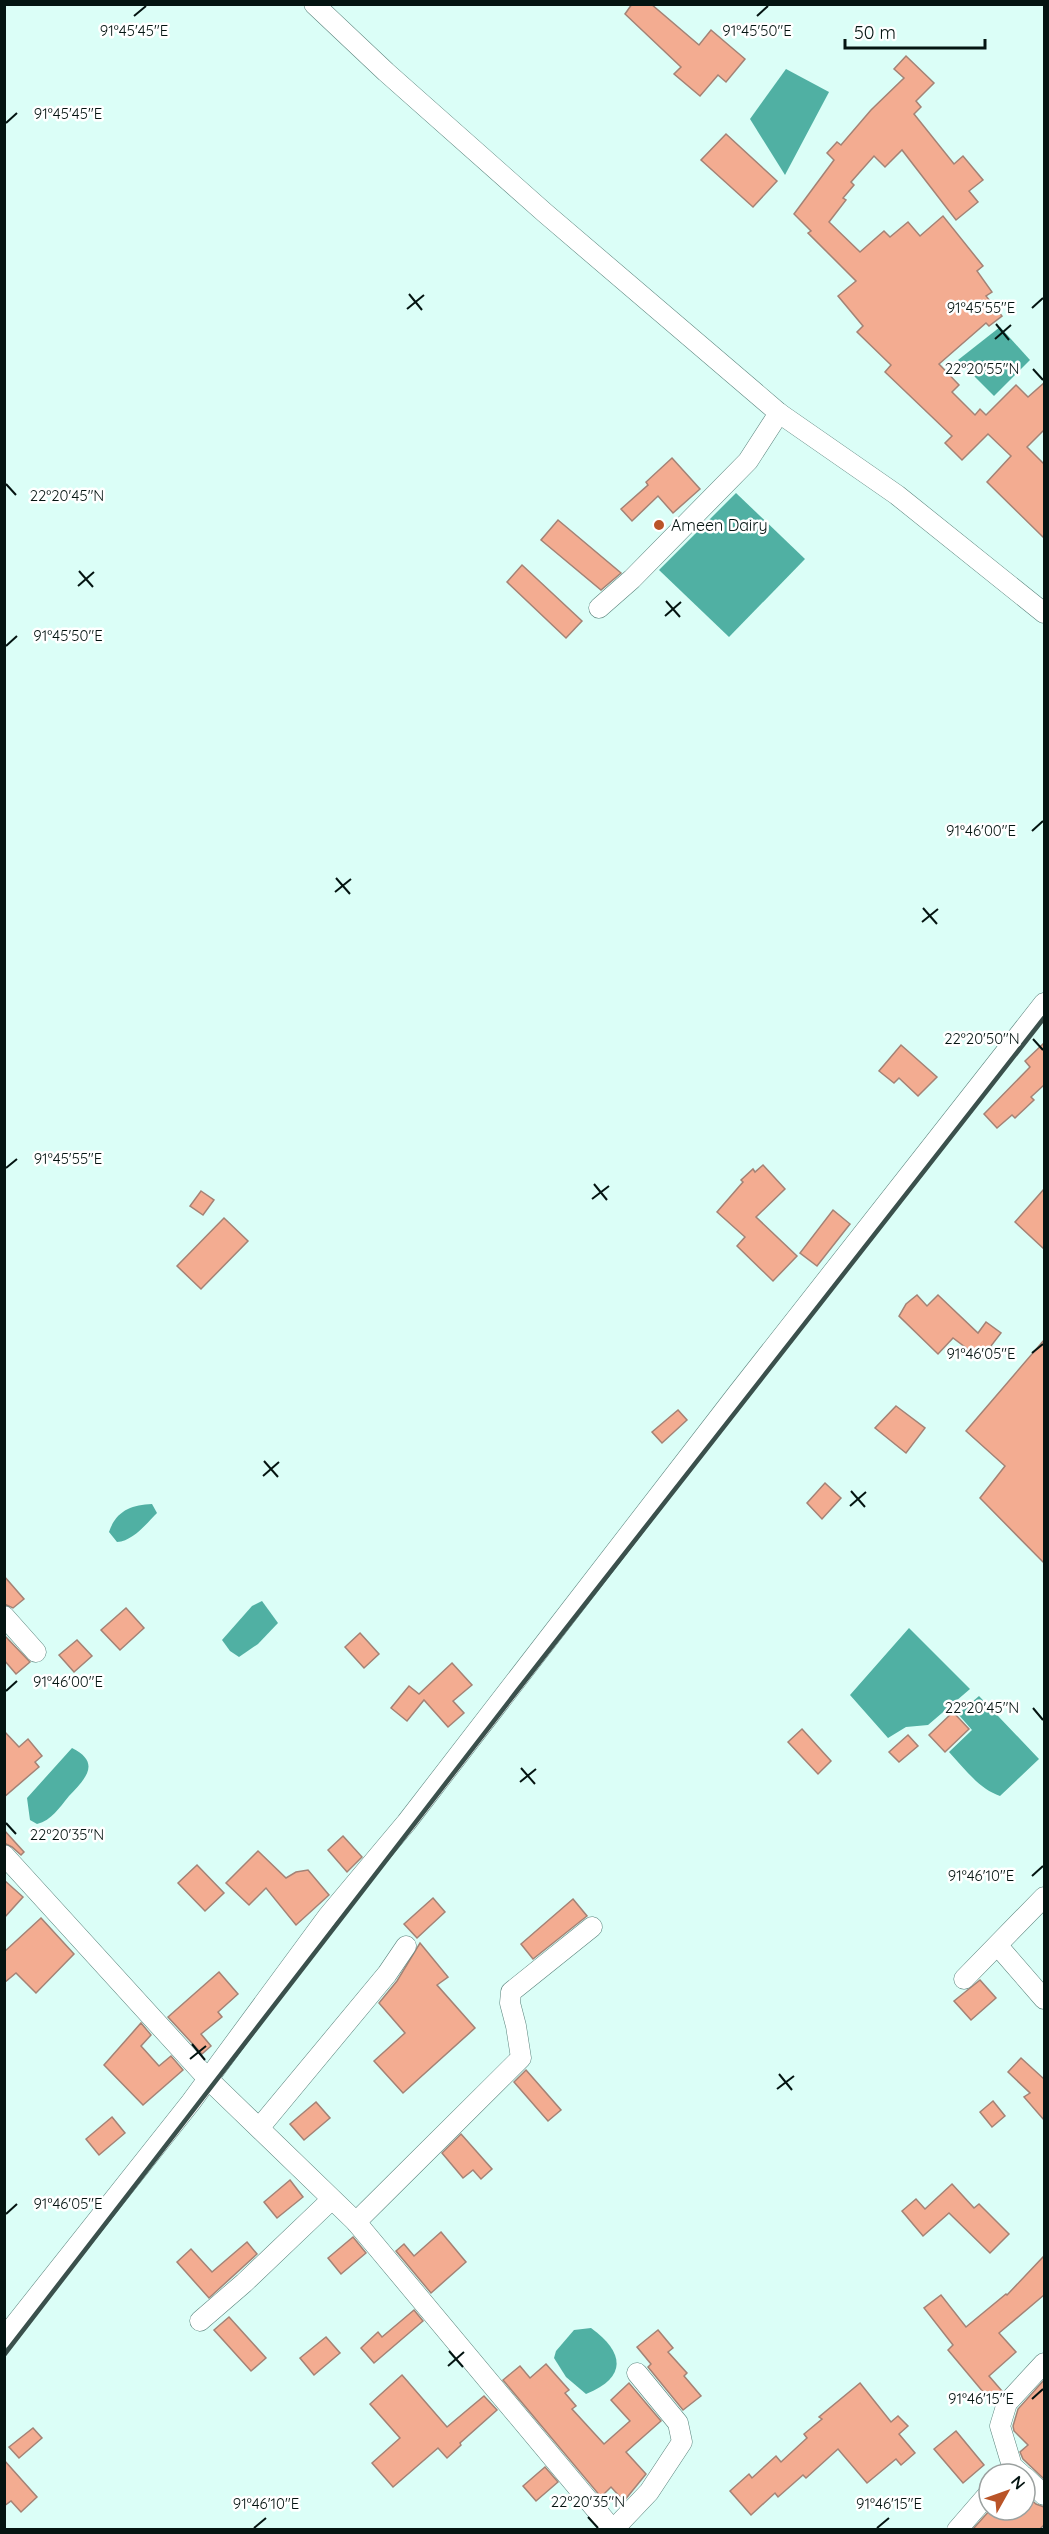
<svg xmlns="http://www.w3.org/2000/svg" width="1049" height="2534" font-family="Quicksand,sans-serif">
<rect width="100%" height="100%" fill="#dbfef7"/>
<!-- water -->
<g fill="#50b0a3">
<path d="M786,69L829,92L785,175L750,119Z"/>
<path d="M1000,327L1030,360L994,396L958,360Z"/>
<path d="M736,493L805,559L729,637L659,570Z"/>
<path d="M152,1504L157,1513C146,1524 133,1541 117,1542L109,1532C116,1511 131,1505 152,1504Z"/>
<path d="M262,1601L278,1623L258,1644L239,1657L230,1651L222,1640L252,1606Z"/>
<path d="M909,1628L970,1689L928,1725L906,1727L888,1738L850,1695Z"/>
<path d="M979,1696L1039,1759L1000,1796C979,1789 963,1767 949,1752L972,1730L958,1714Z"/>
<path d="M72,1748C102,1763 85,1779 69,1796C59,1808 52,1820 37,1824L30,1820L27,1798Z"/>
<path d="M591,2328C624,2352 628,2377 586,2394L566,2377L554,2358L556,2351L574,2330Z"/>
</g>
<!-- building -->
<g fill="#f3ac91" stroke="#a48275" stroke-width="1.5">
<path d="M632,4H651L699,45L711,30L745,59L726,82L718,75L700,96L674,74L681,67L625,14Z"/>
<path d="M906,56L934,83L916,101L921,107L914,114L954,164L963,156L983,180L969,191L978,202L956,220L902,150L885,167L874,156L851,182L854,185L843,198L846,200L829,222L860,252L884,231L890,237L908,222L920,236L943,216L983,266L977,271L992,292L986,296L1002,316L989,326L986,323L939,364L959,385L952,392L975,415L980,409L986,415L1016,385L1028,397L1044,383V430L1027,447L1044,464V538L987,482L1011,456L988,434L962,460L945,443L952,436L885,372L891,365L857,332L863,326L838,296L856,281L808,233L811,231L794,214L834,160L827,153L837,142L841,145L871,110L904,78L894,69Z"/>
<path d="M726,134L777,181L753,207L701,160Z"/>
<path d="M672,458L700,489L673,513L658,496L632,521L621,509L648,485L646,482Z"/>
<path d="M558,520L621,573L601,590L541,540Z"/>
<path d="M522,565L582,621L566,638L507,582Z"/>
<path d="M1044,1043V1085L1031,1097L1034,1100L1015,1118L1012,1115L997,1128L984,1114L1030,1067L1025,1061Z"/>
<path d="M901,1045L937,1077L918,1096L899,1078L894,1083L879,1071Z"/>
<path d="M763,1165L785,1189L756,1217L797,1256L773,1281L737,1246L745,1237L717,1212L743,1182L741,1180L753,1169L755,1172Z"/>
<path d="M1044,1189V1249L1015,1222Z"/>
<path d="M201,1191L214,1200L203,1215L190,1206Z"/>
<path d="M833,1210L850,1224L817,1266L800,1253Z"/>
<path d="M224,1218L248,1241L201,1289L177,1266Z"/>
<path d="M917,1295L927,1306L938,1295L978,1333L986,1322L1001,1333L981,1359L953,1338L938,1354L899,1316L906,1304Z"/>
<path d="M1044,1340V1563L980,1498L1005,1466L966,1431Z"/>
<path d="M896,1406L925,1428L906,1453L875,1428Z"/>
<path d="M678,1410L687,1420L662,1443L652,1432Z"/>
<path d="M825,1483L841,1498L822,1519L807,1503Z"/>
<path d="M4,1576L24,1599L13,1608L4,1604Z"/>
<path d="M126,1608L144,1628L120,1650L101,1630Z"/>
<path d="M360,1633L379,1654L364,1668L345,1647Z"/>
<path d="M4,1635L30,1662L16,1674L4,1660Z"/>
<path d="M77,1640L92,1656L74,1672L59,1655Z"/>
<path d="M452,1663L472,1685L453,1701L464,1713L448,1727L424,1700L407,1721L391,1708L409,1686L419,1694Z"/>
<path d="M953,1712L969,1729L945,1752L929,1735Z"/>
<path d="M802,1729L831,1761L818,1774L788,1742Z"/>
<path d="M4,1731L19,1747L28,1739L42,1756L35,1762L39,1767L4,1797Z"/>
<path d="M908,1735L918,1746L899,1762L889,1752Z"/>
<path d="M4,1830L24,1852L21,1855L12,1847L4,1843Z"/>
<path d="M343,1836L362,1857L347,1872L328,1850Z"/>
<path d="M258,1851L286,1878L296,1872L308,1870L329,1895L296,1925L266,1888L249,1905L226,1883Z"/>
<path d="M197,1865L224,1893L205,1911L178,1883Z"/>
<path d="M4,1880L23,1897L4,1918Z"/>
<path d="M433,1898L445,1912L417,1938L404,1924Z"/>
<path d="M573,1899L587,1916L533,1959L521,1944Z"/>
<path d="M41,1918L74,1954L36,1993L16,1973L4,1983V1952Z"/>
<path d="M420,1943L448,1977L437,1985L475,2028L403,2093L374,2061L405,2033L379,2003L397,1981Z"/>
<path d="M219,1972L238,1994L218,2012L222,2017L201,2034L211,2046L202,2054L168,2017Z"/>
<path d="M980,1980L996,1998L971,2020L954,2001Z"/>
<path d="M141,2023L151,2035L141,2046L159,2066L171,2056L183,2070L143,2105L104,2065Z"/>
<path d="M1021,2058L1044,2079V2120L1024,2097L1030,2093L1008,2072Z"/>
<path d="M526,2070L561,2110L548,2121L514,2082Z"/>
<path d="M993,2101L1005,2116L992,2127L980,2112Z"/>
<path d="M316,2102L330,2118L304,2140L290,2124Z"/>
<path d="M112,2117L125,2133L99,2155L86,2139Z"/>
<path d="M461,2134L492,2169L481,2179L473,2170L463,2178L442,2153Z"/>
<path d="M290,2180L303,2197L277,2218L264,2202Z"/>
<path d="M952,2184L974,2208L979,2204L1009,2234L990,2253L949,2213L923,2236L902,2211L916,2199L925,2209Z"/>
<path d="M441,2232L466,2262L431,2293L396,2251L404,2244L414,2256Z"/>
<path d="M353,2237L366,2253L341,2274L328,2258Z"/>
<path d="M247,2242L257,2254L209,2298L177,2262L191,2249L212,2272Z"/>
<path d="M1044,2256V2295L999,2333L1016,2352L989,2376L1002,2391L994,2405L948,2350L953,2345L924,2308L941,2295L966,2327L1006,2294L1007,2295Z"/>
<path d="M414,2310L423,2321L374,2363L361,2348L378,2332L382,2337Z"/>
<path d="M229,2317L266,2358L251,2371L214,2330Z"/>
<path d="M658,2330L673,2348L668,2352L687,2373L684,2376L701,2396L683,2410L648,2367L651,2364L637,2347Z"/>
<path d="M326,2337L340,2353L314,2375L300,2358Z"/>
<path d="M546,2364L569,2390L565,2393L576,2406L572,2409L604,2444L630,2421L611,2400L629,2383L661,2421L626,2452L646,2474L624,2501L611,2487L601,2497L503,2380L520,2366L530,2378Z"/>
<path d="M402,2375L447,2427L484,2396L497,2410L460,2443L461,2445L447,2458L438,2448L393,2487L372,2463L400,2438L370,2404Z"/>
<path d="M1044,2380V2479L1023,2459L1020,2452L1028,2445L1014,2431L1013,2426L1018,2409Z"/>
<path d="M860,2383L891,2422L898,2416L908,2426L899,2434L915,2453L901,2465L896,2459L867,2483L838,2449L806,2478L803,2475L778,2497L775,2493L751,2515L730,2491L749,2474L752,2478L776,2456L781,2462L807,2438L804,2434L822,2419L819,2417Z"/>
<path d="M33,2428L42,2438L19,2458L9,2447Z"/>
<path d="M956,2431L984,2465L963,2483L934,2449Z"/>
<path d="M4,2460L37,2497L21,2512L11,2501L4,2506Z"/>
<path d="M545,2467L558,2482L536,2501L523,2486Z"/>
<path d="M1025,2494L1036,2504L1044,2507V2525L1040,2529H973L990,2510H1025Z"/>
</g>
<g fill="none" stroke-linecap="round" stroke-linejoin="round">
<!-- minor casing -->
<g stroke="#5a837c" stroke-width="21">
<g id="minor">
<path d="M314,4L386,72L545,213L779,413L897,495L1044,613"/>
<path d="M599,608L632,579L748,461L779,413"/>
<path d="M4,1616L36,1652"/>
<path d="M4,1855L208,2079L356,2222L613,2530"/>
<path d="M998,1946L1044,1999"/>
<path d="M964,1979L1044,1897"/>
<path d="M260,2127L387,1974L406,1946"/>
<path d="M356,2222L521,2058L516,2026L510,2003L511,1992L592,1927"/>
<path d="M200,2321L244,2283L331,2200"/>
<path d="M4,2338L191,2102L328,1916L406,1823L737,1394L1044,1003"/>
<path d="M1021,2474L1012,2466L1000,2426L1007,2403L1044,2363"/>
<path d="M1025,2477L1044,2495"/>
<path d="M613,2530L649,2492L682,2442L678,2423L637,2373"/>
<path d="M957,2530L989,2493"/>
</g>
</g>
<!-- minor -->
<use href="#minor" stroke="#fff" stroke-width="20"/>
<!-- rail -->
<path stroke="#3b504c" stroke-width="4.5" d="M4,2355L517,1691L1044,1018"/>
</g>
<!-- ticks -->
<path fill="none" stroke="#041411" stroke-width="2" d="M134,16L146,6M757,16L768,6M6,123L17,113M409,294L422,310M1032,308L1043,298M407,309L424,295M996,324L1009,340M995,339L1011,325M1033,369L1043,380M6,484L16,495M79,571L93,587M78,586L94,572M666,601L680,617M665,616L681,602M6,646L17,636M1032,831L1043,821M336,878L350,894M335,892L351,879M923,908L937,924M922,922L938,909M1033,1039L1043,1050M6,1168L17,1159M594,1184L607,1200M592,1199L609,1186M1032,1353L1043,1344M264,1461L278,1477M263,1476L279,1462M851,1491L865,1507M850,1506L866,1492M6,1691L17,1681M1033,1708L1043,1720M521,1768L535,1784M520,1782L536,1769M6,1823L16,1834M1032,1876L1043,1866M192,2044L205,2060M190,2059L206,2046M779,2074L792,2090M777,2089L794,2076M6,2214L17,2204M449,2351L463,2367M448,2366L464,2352M1032,2399L1043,2389M588,2517L598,2528M254,2528L266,2518M877,2528L889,2518"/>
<!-- markers -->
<circle fill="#ba5428" stroke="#fff" stroke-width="2" cx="659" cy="525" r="6"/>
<g text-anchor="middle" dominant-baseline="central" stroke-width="5" stroke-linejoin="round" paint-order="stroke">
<!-- poi labels -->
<g font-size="16" fill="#041411" stroke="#fff" text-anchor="start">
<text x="671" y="525">Ameen Dairy</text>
</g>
</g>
<g font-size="15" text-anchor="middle" fill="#041411" stroke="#fff" stroke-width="5" stroke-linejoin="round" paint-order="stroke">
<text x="134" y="36">91°45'45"E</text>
<text x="757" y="36">91°45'50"E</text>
<text x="68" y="119">91°45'45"E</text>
<text x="981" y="313">91°45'55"E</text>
<text x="982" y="374">22°20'55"N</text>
<text x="67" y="501">22°20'45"N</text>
<text x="68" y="641">91°45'50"E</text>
<text x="981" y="836">91°46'00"E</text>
<text x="982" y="1044">22°20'50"N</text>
<text x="68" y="1164">91°45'55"E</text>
<text x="981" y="1359">91°46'05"E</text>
<text x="68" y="1687">91°46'00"E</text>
<text x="982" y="1713">22°20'45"N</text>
<text x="67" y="1840">22°20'35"N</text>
<text x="981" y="1881">91°46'10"E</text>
<text x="68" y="2209">91°46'05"E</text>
<text x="981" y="2404">91°46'15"E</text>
<text x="588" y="2507">22°20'35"N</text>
<text x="266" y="2509">91°46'10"E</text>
<text x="889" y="2509">91°46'15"E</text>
</g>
<!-- border -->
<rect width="1049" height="2534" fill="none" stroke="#041411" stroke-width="12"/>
<!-- north arrow -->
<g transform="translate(1007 2492) rotate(50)"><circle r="28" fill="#ffffff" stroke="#9ba1a0" stroke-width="1.5"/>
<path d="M0-4.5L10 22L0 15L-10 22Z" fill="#ba5428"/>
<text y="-9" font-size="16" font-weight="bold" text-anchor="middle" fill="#041411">N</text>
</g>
<!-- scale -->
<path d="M845 39v9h140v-9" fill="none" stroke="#041411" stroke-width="3"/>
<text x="854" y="39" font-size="18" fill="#041411" stroke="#ffffff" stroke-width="4.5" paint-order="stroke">50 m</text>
</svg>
